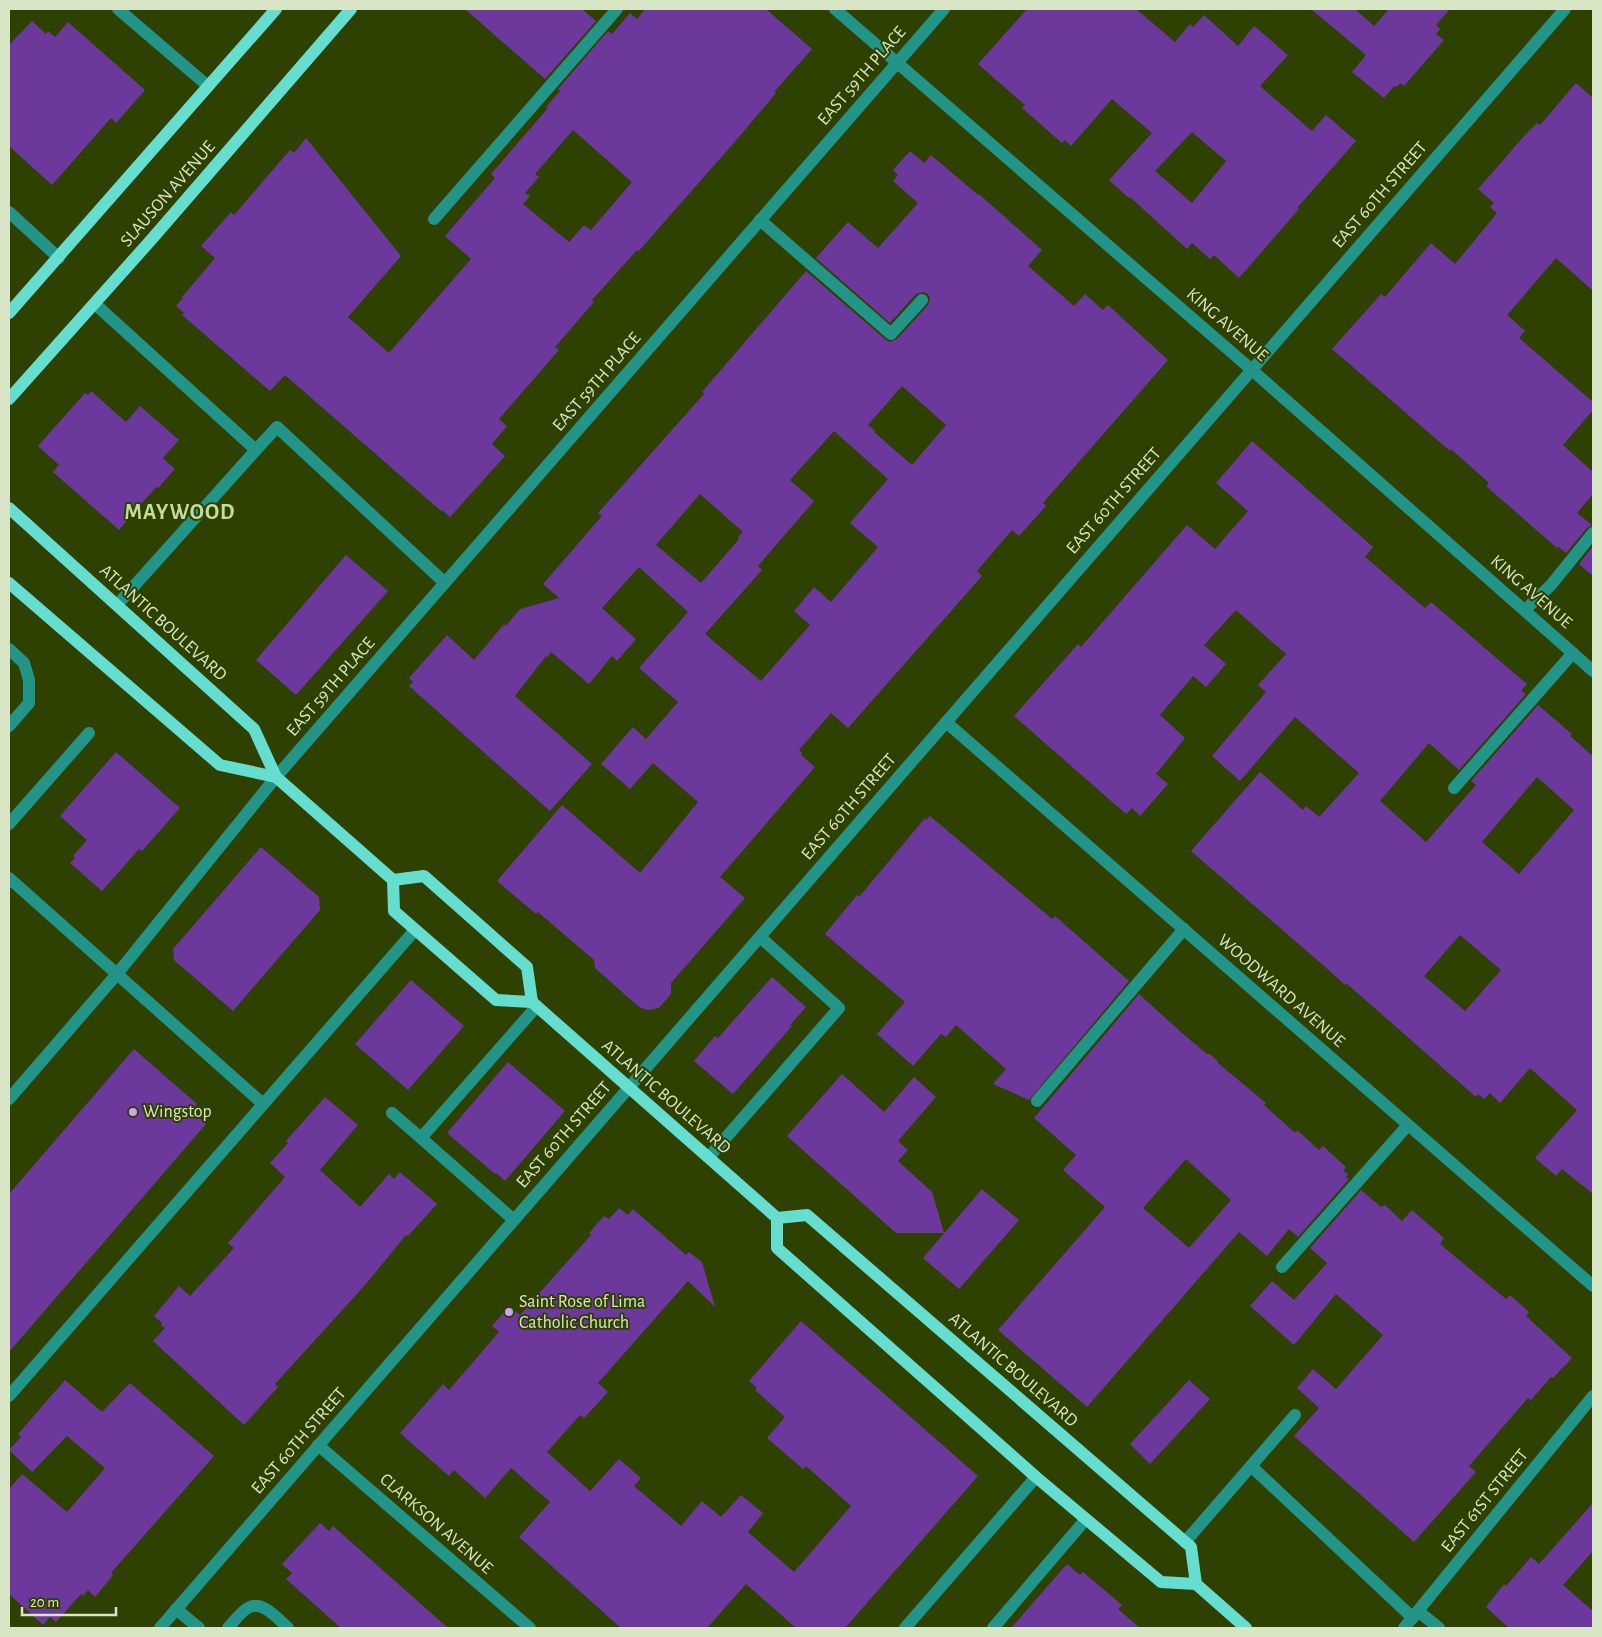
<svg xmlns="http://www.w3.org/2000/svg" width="1602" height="1637" font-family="'Alegreya Sans',sans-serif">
<rect width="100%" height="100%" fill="#2f4100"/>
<!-- building -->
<g fill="#6c389c" fill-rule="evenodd">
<path d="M465,9H582L596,21L545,79Z"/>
<path d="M645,9H766L812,49L774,92L776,93L739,137L644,245L638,252L637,250L592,300L594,302L555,347L559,350L499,419L507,426L492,444L505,456L450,517L442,510L441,511L285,375L270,391L182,315L184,313L176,306L183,298L182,297L215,258L201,246L231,212L234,215L290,150L294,153L306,138L401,256L348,317L389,353L471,259L445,236L495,178L491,174L548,108L546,107L560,91L558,89L608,31L612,34L630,13L637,19ZM573,130L632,182L591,230L584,225L569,242L523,204L530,196L525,193L539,177L535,174Z"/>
<path d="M1027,9H1136L1175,42L1190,24L1193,27L1204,15L1238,46L1254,26L1288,55L1260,86L1312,131L1326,115L1356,141L1297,208L1299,209L1239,278L1214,255L1210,259L1192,243L1187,249L1130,197L1129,198L1109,180L1152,133L1112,99L1071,146L1065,140L1062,143L1022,108L1025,105L978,64ZM1192,132L1226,161L1192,203L1155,171Z"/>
<path d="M1311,9H1355L1374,26L1389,9H1450L1436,25L1440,29L1436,34L1444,40L1404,86L1401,83L1396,87L1394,86L1384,98L1352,72L1366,55Z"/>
<path d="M32,21L46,34L48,31L55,37L68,22L145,90L116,123L111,118L52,185L9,146V45Z"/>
<path d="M1576,83L1593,98V291L1556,258L1507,315L1525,331L1519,338L1593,402V410L1563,445L1593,472V494L1577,513L1592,525L1587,528L1566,553L1559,547L1557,548L1486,486L1489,483L1451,449L1450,451L1332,349L1381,294L1385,297L1431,243L1455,264L1497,213L1490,207L1494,203L1478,189L1525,135L1537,123L1540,125Z"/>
<path d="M910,151L924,163L931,155L978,195L979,194L1042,250L1028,266L1074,306L1085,294L1103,310L1108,305L1168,360L1043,503L1046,506L1019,536L1012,530L977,571L982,576L848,728L831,713L799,750L802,753L801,755L815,767L720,877L745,898L671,983V994L659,1008L649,1010L644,1009L639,1007L595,968L594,960L538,912L536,914L497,881L562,805L640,873L698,802L653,763L630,789L601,764L633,727L646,739L678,702L639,668L688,612L639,567L602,608L636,639L617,661L612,656L589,684L551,652L548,657L546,656L515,696L592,764L550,811L409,686L413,682L409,678L447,635L474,660L504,624L506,626L520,609L559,598L543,584L602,516L598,513L704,394L702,392L806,271L886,340L890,342L897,339L928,305L930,298L928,294L923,292L916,294L890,323L816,258L848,222L878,248L918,203L893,181L898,175L893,170ZM902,386L946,425L912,465L874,432L875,431L868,425ZM834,431L888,479L850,523L878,547L831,602L814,587L794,611L810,625L761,681L705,634L762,570L758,566L814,501L790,480ZM700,494L743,532L738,537L739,539L701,583L656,545Z"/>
<path d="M91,391L126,422L140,406L179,440L163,458L175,469L158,488L156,487L119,530L53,472L59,465L38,446L85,393L88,395Z"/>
<path d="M1252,441L1373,547L1365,557L1425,608L1431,602L1527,684L1521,691L1526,694L1459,770L1429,743L1380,801L1426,842L1476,785L1471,781L1538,705L1572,734L1570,736L1593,756V1194L1562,1169L1556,1176L1535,1158L1577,1110L1530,1068L1500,1103L1490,1093L1484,1099L1478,1094L1476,1097L1346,983L1345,985L1331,972L1191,851L1260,772L1303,810L1306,806L1319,817L1359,773L1295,717L1240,781L1212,756L1266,692L1258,685L1286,654L1236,610L1204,645L1226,664L1206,687L1193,676L1160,715L1185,738L1156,774L1168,784L1140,816L1132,808L1126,814L1014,716L1078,644L1081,647L1187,525L1215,549L1248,511L1216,483ZM1537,777L1574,810L1519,874L1482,842ZM1460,935L1501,970L1465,1011L1424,976Z"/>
<path d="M1593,546V576L1579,564Z"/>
<path d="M346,555L388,591L296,695L256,660Z"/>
<path d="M116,752L180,808L142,851L139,849L102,891L70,863L75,858L73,856L87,840L60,816Z"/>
<path d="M930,816L1052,919L1055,916L1129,981L1029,1100L993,1084L1006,1069L956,1025L946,1037L941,1034L913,1066L877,1034L905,1002L825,934L857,895L859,897L925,818L926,820Z"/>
<path d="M261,847L319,897L320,910L233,1011L174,960L173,949Z"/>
<path d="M772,977L806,1007L790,1025L792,1026L733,1094L694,1061L715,1036L718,1038Z"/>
<path d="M411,980L464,1026L408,1090L355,1044Z"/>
<path d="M1139,994L1182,1033L1207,1054H1210L1218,1061V1063L1266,1103L1264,1105L1294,1132L1298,1131L1319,1150L1323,1146L1346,1167L1343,1171L1348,1174L1346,1177L1349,1179L1298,1237L1289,1229L1267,1256L1239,1232L1087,1407L998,1330L1105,1207L1063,1170L1076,1155L1034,1118ZM1186,1159L1231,1200L1189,1248L1143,1208Z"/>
<path d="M134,1049L197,1104L191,1110L206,1124L9,1352V1194Z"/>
<path d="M508,1062L565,1111L505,1181L496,1173L495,1174L447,1133Z"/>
<path d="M842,1074L884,1112L914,1077L936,1097L898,1141L908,1150L898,1161L932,1192L944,1233H896L787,1136Z"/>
<path d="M325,1097L358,1125L320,1170L360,1207L389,1174L394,1179L400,1172L437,1204L408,1236L406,1235L366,1284L275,1384L278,1387L244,1425L153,1341L165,1328L161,1325L162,1323L154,1316L179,1286L190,1296L234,1248L228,1243L285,1177L270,1163L288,1143L286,1141Z"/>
<path d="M982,1189L1019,1220L959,1289L923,1258Z"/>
<path d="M1361,1190L1381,1207L1385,1205L1402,1221L1412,1210L1444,1238L1440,1244L1506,1299L1510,1295L1529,1312L1526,1316L1572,1358L1553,1378L1551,1377L1531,1400L1528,1398L1469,1466L1476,1472L1414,1542L1294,1436L1319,1408L1297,1388L1313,1369L1336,1389L1383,1335L1336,1294L1294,1345L1250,1306L1272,1281L1294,1300L1327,1263L1310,1248Z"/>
<path d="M619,1208L628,1215L633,1209L686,1255L689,1252L702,1262L715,1307L688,1281L598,1383L608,1392L584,1418L580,1415L547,1452L590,1491L619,1459L641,1478L634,1486L681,1526L702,1501L721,1517L741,1495L763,1513L748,1532L794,1572L851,1506L806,1466L803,1469L767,1438L785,1417L755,1390L757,1388L749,1381L801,1321L978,1476L845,1628H796L746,1584L707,1628H621L519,1537L550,1502L511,1468L485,1498L454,1470L449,1476L400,1433L443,1384L449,1390L499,1332L492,1326L509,1306L520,1315L591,1235L589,1233L604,1216L609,1219Z"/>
<path d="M65,1380L102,1412L130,1383L214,1456L111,1573L113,1575L95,1597L88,1590L83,1596L81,1594L56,1622L50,1617L43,1625L9,1594V1489L22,1474L67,1512L105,1468L67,1436L32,1472L9,1450L21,1437L18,1434Z"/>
<path d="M1189,1380L1210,1399L1150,1464L1130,1444Z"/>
<path d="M1593,1503V1551L1563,1585L1593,1611V1628H1509L1486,1607L1504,1584L1506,1586L1531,1557L1539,1564Z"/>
<path d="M320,1523L329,1531L333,1526L448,1628H341L286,1579L292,1573L282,1564Z"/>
<path d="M1067,1564L1080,1575L1083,1572L1122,1605L1118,1609L1140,1628H1011Z"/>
</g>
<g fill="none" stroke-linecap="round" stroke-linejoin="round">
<!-- minor -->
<g stroke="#239488" stroke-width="12">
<path d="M118,9L208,86"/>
<path d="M835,9L1252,370L1593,671"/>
<path d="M9,212L59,258"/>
<path d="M434,219L617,9"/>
<path d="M760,220L891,334L922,300"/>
<path d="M95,304L256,450L277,427L445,583"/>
<path d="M117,605L256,450"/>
<path d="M1525,610L1551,585L1593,533"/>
<path d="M9,649L24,663L29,680V703L9,726"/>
<path d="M946,722L1593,1286"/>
<path d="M1454,788L1573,653"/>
<path d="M9,824L89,733"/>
<path d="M9,878L262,1103"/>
<path d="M9,1099L117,974L276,777L944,9"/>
<path d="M1037,1101L1184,929"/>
<path d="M392,1113L421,1138"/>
<path d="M709,1157L839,1008L760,937"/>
<path d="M514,1220L421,1138L537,1006"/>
<path d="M1282,1267L1408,1125"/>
<path d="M9,1396L415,930"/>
<path d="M318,1445L530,1628"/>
<path d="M1251,1466L1295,1415"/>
<path d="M1185,1542L1251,1466L1413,1618"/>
<path d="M176,1609L199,1628"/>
<path d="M1418,1611L1439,1628"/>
<path d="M160,1628L1565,9"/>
<path d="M228,1628C234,1622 240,1612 248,1608C262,1599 279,1620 288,1628"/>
<path d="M905,1628L1036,1477"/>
<path d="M993,1628L1086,1519"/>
<path d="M1404,1628L1593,1396"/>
</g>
<!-- major -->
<g stroke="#65ded0" stroke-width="12">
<path d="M9,313L276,9"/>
<path d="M9,399L151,240L351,9"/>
<path d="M9,508L254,729L276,777L393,880L394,911L496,1000L532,1002L777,1218L807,1215L1191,1547L1196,1584"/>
<path d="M9,583L220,765L276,777"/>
<path d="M393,880L424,876L527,967L532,1002"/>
<path d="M777,1218V1248L1036,1477L1161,1582L1196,1584L1246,1628"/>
</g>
</g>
<!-- markers -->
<g fill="#c7a6ef" stroke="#2f4100" stroke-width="2">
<circle cx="133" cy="1112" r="5"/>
<circle cx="509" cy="1312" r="5"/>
</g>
<g text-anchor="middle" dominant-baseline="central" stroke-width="4" stroke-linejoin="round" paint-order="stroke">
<!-- street labels -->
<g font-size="18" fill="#d9e6c6" stroke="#2f4100">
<text transform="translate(862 76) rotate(-49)">EAST 59TH PLACE</text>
<text transform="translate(168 194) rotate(-49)">SLAUSON AVENUE</text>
<text transform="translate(1380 195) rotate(-49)">EAST 60TH STREET</text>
<text transform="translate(1227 325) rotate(41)">KING AVENUE</text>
<text transform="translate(597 382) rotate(-49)">EAST 59TH PLACE</text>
<text transform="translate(1114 501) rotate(-49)">EAST 60TH STREET</text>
<text transform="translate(1531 592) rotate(41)">KING AVENUE</text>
<text transform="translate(163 623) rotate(42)">ATLANTIC BOULEVARD</text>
<text transform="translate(331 687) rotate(-49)">EAST 59TH PLACE</text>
<text transform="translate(849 807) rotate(-49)">EAST 60TH STREET</text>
<text transform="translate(1281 991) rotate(41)">WOODWARD AVENUE</text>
<text transform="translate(666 1097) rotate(41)">ATLANTIC BOULEVARD</text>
<text transform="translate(564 1135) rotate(-49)">EAST 60TH STREET</text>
<text transform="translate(1013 1370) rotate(41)">ATLANTIC BOULEVARD</text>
<text transform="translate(299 1441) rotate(-49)">EAST 60TH STREET</text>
<text transform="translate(1485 1501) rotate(-51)">EAST 61ST STREET</text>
<text transform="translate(436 1524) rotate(41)">CLARKSON AVENUE</text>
</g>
<!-- poi labels -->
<g font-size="18" fill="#d9e6c6" stroke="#2f4100" text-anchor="start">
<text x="143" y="1112">Wingstop</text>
<text x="519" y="1302">Saint Rose of Lima<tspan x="519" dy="21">Catholic Church</tspan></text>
</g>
<!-- district labels -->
<g font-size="22" font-weight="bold" letter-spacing="1" fill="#c5dd9c" stroke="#2f4100">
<text x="180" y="512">MAYWOOD</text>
</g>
</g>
<!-- border -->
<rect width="1602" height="1637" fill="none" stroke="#d9e6c6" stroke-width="20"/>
<!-- scale -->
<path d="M22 1607v8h94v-8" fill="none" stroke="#d9e6c6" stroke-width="2.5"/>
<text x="30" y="1607" font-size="15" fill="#d9e6c6" stroke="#2f4100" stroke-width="4" paint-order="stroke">20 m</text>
</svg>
